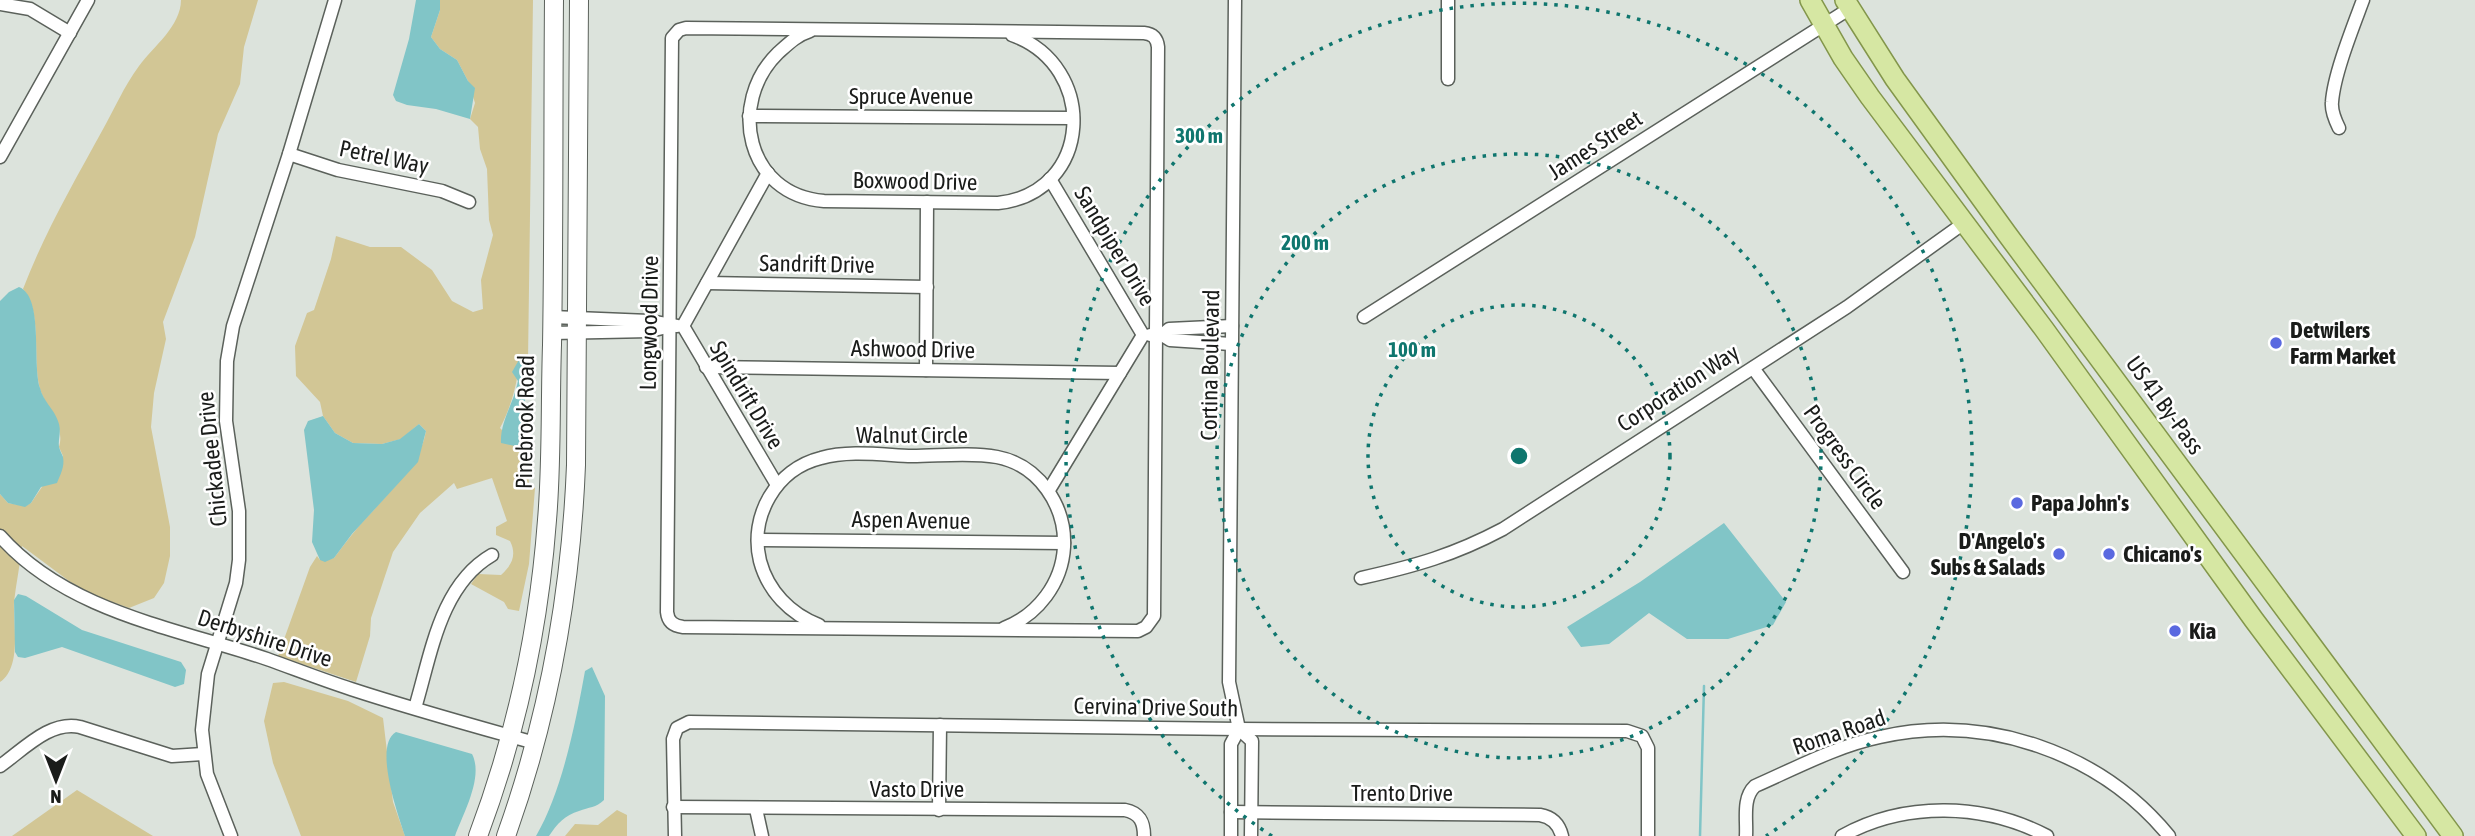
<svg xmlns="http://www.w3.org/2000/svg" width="2475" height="836" font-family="'Asap Condensed',sans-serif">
<rect width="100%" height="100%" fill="#dce3dc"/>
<!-- green -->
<g fill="#d2c695">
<path d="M181,0H258L244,47L240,84L218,134L195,237L163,322L166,339L154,393L151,427L170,527V556L164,583L154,598L129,608L93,595L69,581L22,546C20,565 16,584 14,602C13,625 22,667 0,682V494L8,503L25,506L31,503L63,456L59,447C66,423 43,406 39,385C33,356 42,310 23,289C44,234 74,182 102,131C114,110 124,86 139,66C153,47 181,26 181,0Z"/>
<path d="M440,0H533L528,360L520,358C517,384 512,405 500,428L519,447L525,440L529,484L535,488L529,564L519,611L508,609L504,602L471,584L478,574L501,575C512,565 517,555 510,541L496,535V527L507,521L492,478L457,489L454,483L420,513L393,552L371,618L370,636L356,682L278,656L310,567L317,556L320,560L334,558C346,542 358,526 372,512C393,488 420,464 426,431L419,424L401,439L382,444L353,443L335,433L323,416L320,402L296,376L295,346L307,313L314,310L331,259L336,236L370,247H401L432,270L452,301L473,312L483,309L481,280L493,235L489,220L487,169L480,149L478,127L470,119L475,103L468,81L457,60L440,49L431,37L440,10Z"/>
<path d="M284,682L348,701L383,718L393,802L405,836H301L273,763L264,721L273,683Z"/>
<path d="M77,790L153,836H12Z"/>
<path d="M617,810L627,815V836H565L575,824L598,825Z"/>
</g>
<!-- water -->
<g fill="#81c5c7">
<path d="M416,0H440V10L431,37L440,49L457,60L468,81L475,88L470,119L436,109L407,105L396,101L393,95L409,39Z"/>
<path d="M19,287C44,297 32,362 40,388C43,401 54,409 58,421C62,431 58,438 59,447C60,451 62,454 63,457C65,467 60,475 57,483L41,487L31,503L25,507L8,503L0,494V301L9,292Z"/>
<path d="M520,358L525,360V440L519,447L501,443C500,421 514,403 518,381L512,372Z"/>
<path d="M323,416L335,433L353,443L382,444L400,439L419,424L426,431L418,462L352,534L334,558L325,562L320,560L312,542L314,510L304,430L308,421Z"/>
<path d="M1724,523L1786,602L1773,625L1728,639H1687L1649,613L1609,644L1581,647L1567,627L1640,582Z"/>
<path d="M18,594L26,596L82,630L181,662L186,670L184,684L175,687L62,647L25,658L18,657L15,652L14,600Z"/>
<path d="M592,667L605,696L604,800C596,808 589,807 579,811C565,815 557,824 549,836H536C562,792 576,721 585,671Z"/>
<path d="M396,732L472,754C484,777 463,814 455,836H405C398,815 373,745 396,732Z"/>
</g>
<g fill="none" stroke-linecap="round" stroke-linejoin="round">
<!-- stream -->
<path stroke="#81c5c7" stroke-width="2.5" d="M1700,836L1704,686"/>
<!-- street casing -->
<g stroke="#5b615b" stroke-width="15">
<g id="street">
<path d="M1235,0L1229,682L1239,729L1252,741L1251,836"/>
<path d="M0,4L30,9L70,33"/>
<path d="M686,28L1144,33C1153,34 1157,38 1158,47L1154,616L1146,627L1138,631L683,627C674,626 668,622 667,612L672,38L679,30Z"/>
<path d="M810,31C797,35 788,44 778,53C727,103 746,195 824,201L998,203C1093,193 1099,66 1012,35"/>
<path d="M1448,79V0"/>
<path d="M749,116L1073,118"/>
<path d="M2339,128C2335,120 2331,111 2332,102C2334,74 2353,27 2363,0"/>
<path d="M289,154L338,170L442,191L469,202"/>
<path d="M0,157L88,0"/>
<path d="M768,173L683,326L777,485"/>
<path d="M1050,179L1143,335"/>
<path d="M707,283L927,287"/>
<path d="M552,317L649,321L677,326"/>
<path d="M1364,317L1849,9"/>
<path d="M552,333L650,331L667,327"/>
<path d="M1150,335H1162L1170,340L1231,344"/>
<path d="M1162,335L1169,329L1232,326"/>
<path d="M706,367L1120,373"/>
<path d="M1753,368L1903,572"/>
<path d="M926,370L927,202"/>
<path d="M1049,490L1143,335"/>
<path d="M0,536C67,612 176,628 267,659C295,669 323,680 351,689C412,709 474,726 535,743"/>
<path d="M758,540L1064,543"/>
<path d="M1361,578C1415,566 1454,555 1503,529L1847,307L1964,223"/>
<path d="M819,625C790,614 768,591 760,561C749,516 776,469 821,458C849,450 883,455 912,456C939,456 970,452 997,457C1039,465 1066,506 1064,547C1062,583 1038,615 1004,628"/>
<path d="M415,708C431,655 440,585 492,555"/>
<path d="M0,766C23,750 50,720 80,727L172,756L203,754"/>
<path d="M673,807L1125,810C1140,813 1144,822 1144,836"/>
<path d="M756,809L762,836"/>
<path d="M939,810L940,725"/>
<path d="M1231,812L1540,815C1552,817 1559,824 1562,836"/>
<path d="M231,836L207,774L202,730L208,674L236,583L239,560V511L226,421L227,361L233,326L289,154L335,0"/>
<path d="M675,836L673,739L677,728L689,722L1239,729L1627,731L1642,736L1648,748V836"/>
<path d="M1231,836V744L1239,729"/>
<path d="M1746,836C1747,819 1742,798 1755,786C1796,768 1837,746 1880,737C1986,713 2100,752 2169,836"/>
<path d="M1842,836C1905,801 1984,803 2047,836"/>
</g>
</g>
<!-- secondary casing -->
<g stroke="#5b615b" stroke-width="20">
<g id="secondary">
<path d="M478,836C516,735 539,628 547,520C552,462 550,404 552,345C554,230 553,115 554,0"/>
<path d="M506,836C549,716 571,592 576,465L579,0"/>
</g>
</g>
<!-- primary casing -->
<g stroke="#83964b" stroke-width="22">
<g id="primary">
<path d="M1810,0L1843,58L1870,97L2044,329L2254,620L2416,836"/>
<path d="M1845,0L1895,79L2007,234L2453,836"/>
</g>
</g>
<!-- street -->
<use href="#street" stroke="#fff" stroke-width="12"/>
<!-- secondary -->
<use href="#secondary" stroke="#fff" stroke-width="18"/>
<!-- primary -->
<use href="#primary" stroke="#d6e7a3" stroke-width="19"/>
</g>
<!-- distance rings -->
<g fill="none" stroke="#0f766e" stroke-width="3.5" stroke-dasharray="3.5 7">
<circle cx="1519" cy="456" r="151"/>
<circle cx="1519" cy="456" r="302"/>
<path d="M1272 836A453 453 0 1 1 1766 836"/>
</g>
<!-- markers -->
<g fill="#5a69e0" stroke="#fff" stroke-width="2.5">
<circle cx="2276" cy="343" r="7"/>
<circle cx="2017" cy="503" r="7"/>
<circle cx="2059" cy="554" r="7"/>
<circle cx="2109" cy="554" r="7"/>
<circle cx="2175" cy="631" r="7"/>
</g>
<g text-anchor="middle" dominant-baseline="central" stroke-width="5" stroke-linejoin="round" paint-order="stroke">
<!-- street labels -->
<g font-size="23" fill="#1a1c1a" stroke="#fff">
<text x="911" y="96">Spruce Avenue</text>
<text transform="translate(1595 145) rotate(-33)">James Street</text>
<text transform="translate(384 157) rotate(12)">Petrel Way</text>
<text transform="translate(915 181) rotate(1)">Boxwood Drive</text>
<text transform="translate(1115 246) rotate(59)">Sandpiper Drive</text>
<text transform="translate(817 264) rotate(1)">Sandrift Drive</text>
<text transform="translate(649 323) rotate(-89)">Longwood Drive</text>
<text transform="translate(913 349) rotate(1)">Ashwood Drive</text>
<text transform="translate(1210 365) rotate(-89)">Cortina Boulevard</text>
<text transform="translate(1678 388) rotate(-33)">Corporation Way</text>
<text transform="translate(747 395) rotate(59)">Spindrift Drive</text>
<text transform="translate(2165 405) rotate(54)">US 41 By-Pass</text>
<text transform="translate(525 422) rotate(-89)">Pinebrook Road</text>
<text x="912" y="435">Walnut Circle</text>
<text transform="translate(1845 457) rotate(54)">Progress Circle</text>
<text transform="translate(212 459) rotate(-96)">Chickadee Drive</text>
<text transform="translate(911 520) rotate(1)">Aspen Avenue</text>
<text transform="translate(265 638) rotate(18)">Derbyshire Drive</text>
<text transform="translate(1156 707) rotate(1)">Cervina Drive South</text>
<text transform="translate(1839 732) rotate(-19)">Roma Road</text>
<text x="917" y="789">Vasto Drive</text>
<text x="1402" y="793">Trento Drive</text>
</g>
<!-- poi labels -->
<g font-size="23" font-weight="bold" fill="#1a1c1a" stroke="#fff" text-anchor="start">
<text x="2290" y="330">Detwilers<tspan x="2290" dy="26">Farm Market</tspan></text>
<text x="2031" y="503">Papa John's</text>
<text x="2045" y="541" text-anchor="end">D'Angelo's<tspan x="2045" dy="26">Subs &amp; Salads</tspan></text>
<text x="2123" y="554">Chicano's</text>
<text x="2189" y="631">Kia</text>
</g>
</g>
<circle cx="1519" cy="456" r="10" fill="#0f766e" stroke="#fff" stroke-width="3.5"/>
<g font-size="21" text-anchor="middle" font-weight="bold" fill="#0f766e" stroke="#fff" stroke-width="5" stroke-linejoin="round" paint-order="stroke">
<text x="1199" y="143">300 m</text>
<text x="1305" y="250">200 m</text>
<text x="1412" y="357">100 m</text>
</g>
<!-- north arrow -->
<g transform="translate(56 780) rotate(180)" stroke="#ffffff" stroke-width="5" paint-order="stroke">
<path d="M0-5L12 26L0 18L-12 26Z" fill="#1a1c1a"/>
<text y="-10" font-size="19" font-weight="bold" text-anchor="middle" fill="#1a1c1a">N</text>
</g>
</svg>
